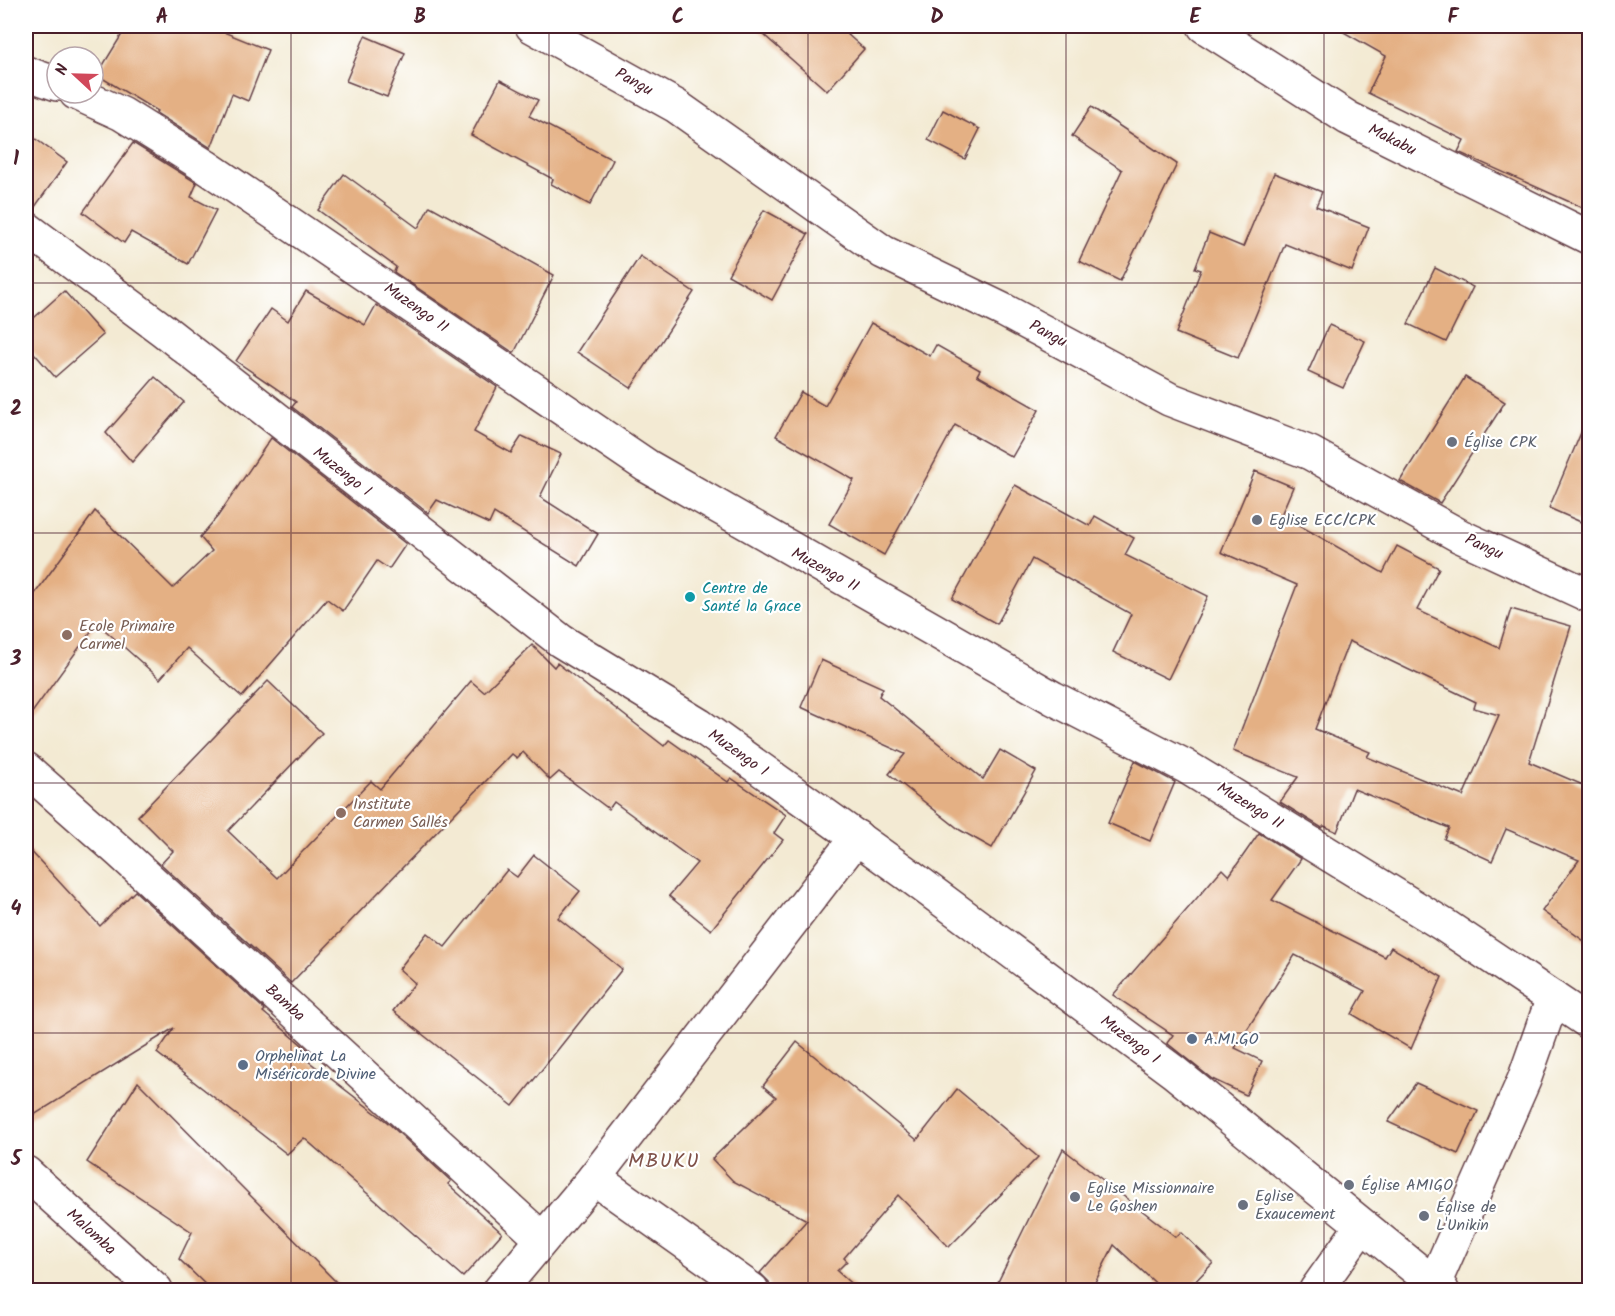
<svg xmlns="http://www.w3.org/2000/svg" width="1615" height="1316" font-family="Kalam,sans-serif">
<rect width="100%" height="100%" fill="#fff"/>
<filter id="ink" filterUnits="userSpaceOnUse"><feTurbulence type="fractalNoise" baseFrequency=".0167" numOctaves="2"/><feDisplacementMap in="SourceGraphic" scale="12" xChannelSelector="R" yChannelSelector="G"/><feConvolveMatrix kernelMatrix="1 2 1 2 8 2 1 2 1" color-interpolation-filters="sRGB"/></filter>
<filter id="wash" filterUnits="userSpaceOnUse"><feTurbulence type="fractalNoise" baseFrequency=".008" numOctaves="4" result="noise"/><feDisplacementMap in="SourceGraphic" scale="24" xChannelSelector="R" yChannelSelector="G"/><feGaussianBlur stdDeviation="1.35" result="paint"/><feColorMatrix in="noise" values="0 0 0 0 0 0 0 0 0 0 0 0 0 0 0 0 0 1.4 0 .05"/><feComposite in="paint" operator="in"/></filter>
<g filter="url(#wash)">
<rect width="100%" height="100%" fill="#f3ead3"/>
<g id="blocks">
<!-- building -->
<g fill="#e4b084" fill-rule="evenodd">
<path d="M127,26H209L268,50L248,101L232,94L211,148L156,113L157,111L97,75Z"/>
<path d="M754,26H838L864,49L827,91Z"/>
<path d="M1333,26H1590V211L1458,152L1464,140L1368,93L1386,56Z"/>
<path d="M365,36L405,53L387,97L346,81Z"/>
<path d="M500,80L538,100L529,116L613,160L590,205L551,184L553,179L471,135Z"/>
<path d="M1091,107L1177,164L1120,281L1079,261L1122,170L1072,136Z"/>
<path d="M943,110L980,129L965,159L928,140Z"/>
<path d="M26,132L67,162L32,211L26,210Z"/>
<path d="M133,143L197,183L191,197L216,210L188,264L131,232L124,243L83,212Z"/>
<path d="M1274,173L1322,192L1316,206L1369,227L1352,271L1285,244L1238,358L1176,333L1201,270L1195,268L1209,233L1243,247Z"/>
<path d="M344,174L418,228L430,206L554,275L514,353L394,272L396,267L318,210Z"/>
<path d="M764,210L808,234L772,300L728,275Z"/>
<path d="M640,256L694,292L631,388L577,352Z"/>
<path d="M1435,268L1473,287L1446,342L1408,324Z"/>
<path d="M64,291L103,335L55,377L26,344V325Z"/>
<path d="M306,291L365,325L376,305L497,387L474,432L511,453L522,436L561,454L540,497L598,534L579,566L494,513L489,524L437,500L428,513L292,407L296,402L236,361L271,309L288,321Z"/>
<path d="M871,323L930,356L936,345L980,370L977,375L1039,410L1012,457L955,425L884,555L829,524L854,480L776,436L801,392L825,406Z"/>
<path d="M1329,325L1365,341L1343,388L1308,372Z"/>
<path d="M155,377L184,402L132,462L106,433Z"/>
<path d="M1465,377L1505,402L1440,503L1400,481Z"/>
<path d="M1589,414H1590V526L1549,508Z"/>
<path d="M271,438L406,544L389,569L377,561L343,611L327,599L242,697L187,648L160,679L97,623L26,721V606L95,511L173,588L212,551L200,537L218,516Z"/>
<path d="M1255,471L1293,487L1281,515L1383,573L1397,546L1439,568L1417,610L1499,648L1511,609L1571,626L1529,762L1590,788V945L1542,911L1579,860L1506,829L1492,861L1444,839L1449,828L1354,789L1337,832L1324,826L1322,828L1280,802L1298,777L1233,751L1297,585L1221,552ZM1349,641L1476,702L1474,708L1499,715L1463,796L1367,757L1370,752L1315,729Z"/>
<path d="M1015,485L1090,526L1095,516L1134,538L1125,555L1208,596L1168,679L1113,652L1131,614L1032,559L997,624L952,599Z"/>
<path d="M532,645L554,667L557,663L664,746L669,740L728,782L731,778L786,815L774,833L783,840L711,930L669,896L697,863L614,802L609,809L559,772L550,780L523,752L517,758L512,754L291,983L161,864L173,851L138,816L268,681L322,733L228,831L277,878L371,781L380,789L471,681L484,692Z"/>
<path d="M821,660L883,688L879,696L983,779L1000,750L1036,771L992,848L960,830L889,774L905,754L801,707Z"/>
<path d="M1135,761L1175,782L1150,841L1108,823Z"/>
<path d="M1259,833L1301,859L1272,900L1385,957L1391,947L1442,977L1411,1049L1352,1014L1365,991L1295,955L1235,1048L1262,1061L1246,1095L1212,1079L1167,1043L1173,1035L1113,995L1222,869L1229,876Z"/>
<path d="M26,846L100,926L135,891L265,1010L263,1012L308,1050L303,1057L387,1122L451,1181L448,1184L502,1233L463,1277L304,1138L287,1154L157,1053L174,1028L26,1120Z"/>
<path d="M534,855L580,891L558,918L622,969L513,1106L393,1011L415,983L399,969L427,933L445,947L507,870L517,877Z"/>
<path d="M797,1042L917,1140L957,1089L1038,1157L949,1247L898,1195L844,1258L847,1261L837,1271L858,1290H771L769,1282L760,1273L807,1220L733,1181L712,1159L776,1097L763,1086Z"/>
<path d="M138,1082L344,1290H211L179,1259L192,1232L87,1162Z"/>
<path d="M1416,1083L1478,1111L1458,1154L1388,1122Z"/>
<path d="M1063,1149L1176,1237L1181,1232L1213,1263L1187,1290H1163L1114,1245L1091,1290H994Z"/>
</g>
</g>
</g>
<g filter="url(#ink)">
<use href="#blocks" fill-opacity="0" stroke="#633d44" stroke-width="1.5"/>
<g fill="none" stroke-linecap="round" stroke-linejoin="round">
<!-- street casing -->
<g stroke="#633d44" stroke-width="36">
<g id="street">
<path d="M532,26L676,106L883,252L1005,311L1169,399L1310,453L1460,536L1590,596"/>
<path d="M1204,26L1348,118L1590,238"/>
<path d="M26,73L57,84"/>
<path d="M76,93L122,114L205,166L647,466L1053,698L1185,766L1444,925L1590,1023"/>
<path d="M26,228L163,330L561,641L699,725L906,873L1174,1072L1442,1290"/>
<path d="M26,769L120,852L542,1239"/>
<path d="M26,1173L156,1290"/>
<path d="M594,1178L752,1290"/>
<path d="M1434,1284L1524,1080L1553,998"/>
<path d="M500,1290L594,1178L857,837"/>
<path d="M1316,1290L1361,1227"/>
</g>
</g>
<!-- street -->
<use href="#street" stroke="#fff" stroke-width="33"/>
</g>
</g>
<!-- grid -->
<path fill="none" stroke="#4a1f2b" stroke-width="1.5" stroke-opacity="0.55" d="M291,26V1290M549,26V1290M808,26V1290M1066,26V1290M1324,26V1290M26,283H1590M26,533H1590M26,783H1590M26,1033H1590"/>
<!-- markers -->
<g fill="#6b7280" stroke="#fff" stroke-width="2">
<circle cx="1452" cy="442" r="6"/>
<circle cx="1257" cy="520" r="6"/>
<circle cx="1349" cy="1185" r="6"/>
<circle cx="1075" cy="1197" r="6"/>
<circle cx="1243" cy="1205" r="6"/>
<circle cx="1424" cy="1216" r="6"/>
</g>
<circle fill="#0f9aa8" stroke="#fff" stroke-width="2" cx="690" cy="597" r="6"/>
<g fill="#8d6e63" stroke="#fff" stroke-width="2">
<circle cx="67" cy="635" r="6"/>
<circle cx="341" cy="813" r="6"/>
</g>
<g fill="#5c6f8a" stroke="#fff" stroke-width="2">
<circle cx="1192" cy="1039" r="6"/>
<circle cx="243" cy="1065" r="6"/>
</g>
<g text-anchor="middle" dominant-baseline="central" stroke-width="4.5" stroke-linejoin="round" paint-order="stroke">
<!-- street labels -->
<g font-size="16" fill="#4a1f2b" stroke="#fff">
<text transform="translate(634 82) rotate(29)">Pangu</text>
<text transform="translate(1392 140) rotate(27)">Makabu</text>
<text transform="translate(416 308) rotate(35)">Muzengo II</text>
<text transform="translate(1048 334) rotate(28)">Pangu</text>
<text transform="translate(342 472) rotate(38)">Muzengo I</text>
<text transform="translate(1484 547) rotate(25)">Pangu</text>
<text transform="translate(825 570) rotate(29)">Muzengo II</text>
<text transform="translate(738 753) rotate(35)">Muzengo I</text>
<text transform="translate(1250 806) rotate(32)">Muzengo II</text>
<text transform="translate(285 1003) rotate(42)">Bamba</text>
<text transform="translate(1130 1040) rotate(37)">Muzengo I</text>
<text transform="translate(91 1232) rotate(42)">Malomba</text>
</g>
<!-- worship labels -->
<g font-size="16" fill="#5b616d" stroke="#fff" text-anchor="start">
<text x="1464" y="442">Église CPK</text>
<text x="1269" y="520">Eglise ECC/CPK</text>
<text x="1361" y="1185">Église AMIGO</text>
<text x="1087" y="1188">Eglise Missionnaire<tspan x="1087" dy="18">Le Goshen</tspan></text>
<text x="1255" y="1196">Eglise<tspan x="1255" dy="18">Exaucement</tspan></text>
<text x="1436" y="1207">Église de<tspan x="1436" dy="18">L'Unikin</tspan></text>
</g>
<!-- culture labels -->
<g font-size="16" fill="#0d838f" stroke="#fff" text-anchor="start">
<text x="702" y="588">Centre de<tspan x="702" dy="18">Santé la Grace</tspan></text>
</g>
<!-- education labels -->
<g font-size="16" fill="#785e54" stroke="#fff" text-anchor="start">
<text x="79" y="626">Ecole Primaire<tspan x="79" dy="18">Carmel</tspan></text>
<text x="353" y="804">Institute<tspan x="353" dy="18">Carmen Sallés</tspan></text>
</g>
<!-- service labels -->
<g font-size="16" fill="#4e5e75" stroke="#fff" text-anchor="start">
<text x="1204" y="1039">A.MI.GO</text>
<text x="255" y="1056">Orphelinat La<tspan x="255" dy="18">Miséricorde Divine</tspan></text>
</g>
<!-- quarter labels -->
<g font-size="20" letter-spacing="1.5" fill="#80524a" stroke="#fff">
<text x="664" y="1162">MBUKU</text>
</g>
</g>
<!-- margin -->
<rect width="1615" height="1316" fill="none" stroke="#fff" stroke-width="66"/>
<!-- north arrow -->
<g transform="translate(75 75) rotate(292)"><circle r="28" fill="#ffffff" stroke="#b7a5aa" stroke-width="1.5"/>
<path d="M0-4.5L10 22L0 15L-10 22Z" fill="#d1495b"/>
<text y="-9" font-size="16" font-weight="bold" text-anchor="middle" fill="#4a1f2b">N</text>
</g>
<rect x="33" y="33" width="1549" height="1250" fill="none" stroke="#4a1f2b" stroke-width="2"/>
<g font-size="20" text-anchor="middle" font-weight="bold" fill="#4a1f2b">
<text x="162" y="23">A</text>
<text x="420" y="23">B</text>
<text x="678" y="23">C</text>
<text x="937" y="23">D</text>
<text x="1195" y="23">E</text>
<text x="1453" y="23">F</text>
<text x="16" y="165">1</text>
<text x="16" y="415">2</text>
<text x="16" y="665">3</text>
<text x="16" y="915">4</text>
<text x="16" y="1165">5</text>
</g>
</svg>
